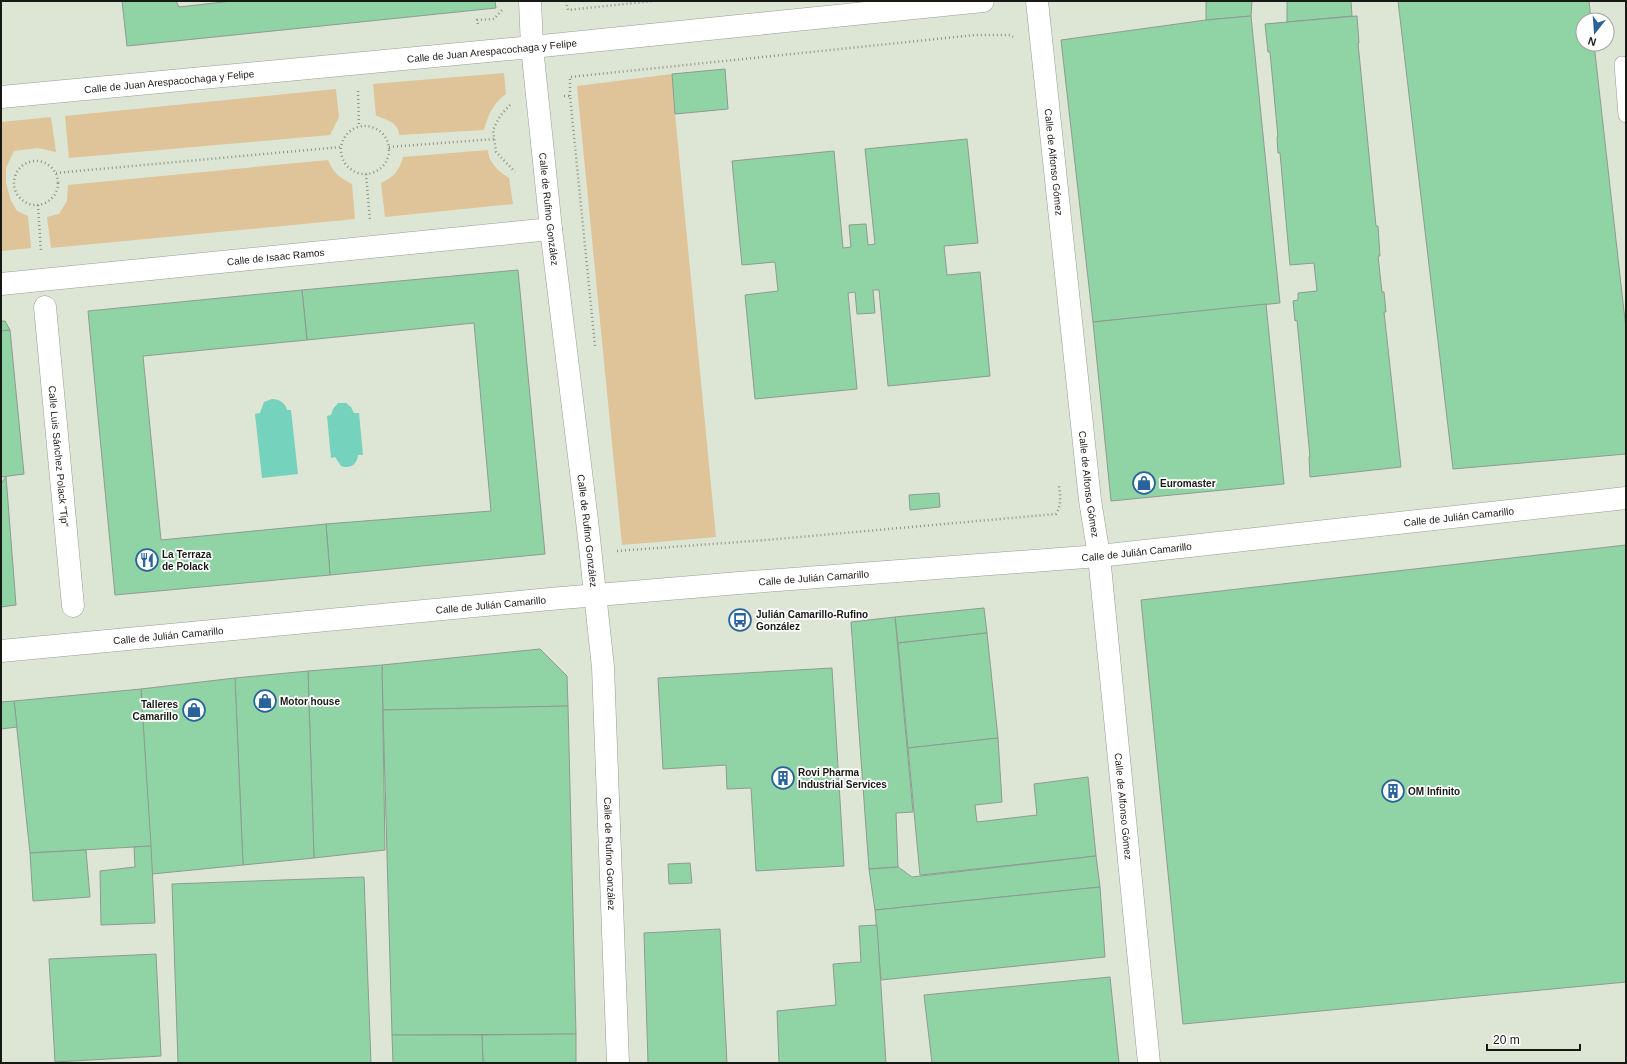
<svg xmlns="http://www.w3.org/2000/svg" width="1627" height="1064" font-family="Helvetica,sans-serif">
<rect width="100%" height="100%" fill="#dde5d5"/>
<!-- green -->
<g fill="#dec498">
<path d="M504,73L506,94C492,105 489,113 484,130L399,135C399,123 386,119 376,116L373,84Z"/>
<path d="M672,74L675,114L716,537L622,545L577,86Z"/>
<path d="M336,89L339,117L330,135L69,158L65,116Z"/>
<path d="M51,117L56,152L38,148L14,151L6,168V183L11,201L17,211L28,216L31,248L1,251V122Z"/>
<path d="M488,150C488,162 499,172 509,178L513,204L385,217L381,183C394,177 399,171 403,157Z"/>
<path d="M328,160C334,174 339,177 352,184L355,219L51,248L47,217L59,214L67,201L68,185Z"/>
</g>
<!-- water -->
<g fill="#75d2bd">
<path d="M272,399C280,399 285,403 287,410H291L298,474L262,478L255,414L260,413L264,402Z"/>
<path d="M338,403H346L351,407L354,413H359L363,455H358C357,465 350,469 341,466L335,457L331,458L327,416L331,415L333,409Z"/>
</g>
<!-- building -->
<g fill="#90d3a4" stroke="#8d9c91">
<path d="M122,1H176L179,7L232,1H495L496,8L127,46Z"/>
<path d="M1206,1H1252L1251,16L1206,20Z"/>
<path d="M1287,1H1351L1352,16L1287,22Z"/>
<path d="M1398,1H1589L1591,20H1583V44H1594L1626,329V454L1453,469Z"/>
<path d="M1251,16L1280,303L1093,322L1061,40L1206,20Z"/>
<path d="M1357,16L1359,43H1358L1376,226H1378L1380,256H1378L1382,292H1384L1386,312H1384L1401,467L1310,477L1309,457H1310L1297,320L1295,321L1293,301L1298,300V293L1317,291L1314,263L1290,265L1280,153H1278L1277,137H1278L1270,52H1268L1265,24Z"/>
<path d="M725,69L728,109L675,114L672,74Z"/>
<path d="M967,139L978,243L944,246L947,275L980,272L990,376L888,386L879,290H873L875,313L857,314L855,292L848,293L857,389L755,399L745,295L778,291L775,262L742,265L732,161L834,151L843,248L851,247L849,225L866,224L868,245L875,244L865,149Z"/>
<path d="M518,270L545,554L330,575L326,524L491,511L474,323L307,340L302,290Z"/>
<path d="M302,290L307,340L143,356L161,540L326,524L330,575L115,595L88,311Z"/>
<path d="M1266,304L1284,484L1111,501L1093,322Z"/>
<path d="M1,321H5L10,330L1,331Z"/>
<path d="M10,330L24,474L1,477V331Z"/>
<path d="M6,476L16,605L1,607V484Z"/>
<path d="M939,493L940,507L910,510L909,495Z"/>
<path d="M1626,545V982L1183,1024L1141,600Z"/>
<path d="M984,608L987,633L898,643L895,617Z"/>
<path d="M895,617L913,812L896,813L898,867L869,869L851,622Z"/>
<path d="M987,633L998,738L908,748L898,643Z"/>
<path d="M540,649L567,676L568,706L383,710L382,665Z"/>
<path d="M382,665L385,850L314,858L308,671Z"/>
<path d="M832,668L844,866L756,871L751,788L727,789L726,765L663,769L658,678Z"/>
<path d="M308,671L314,858L243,865L235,678Z"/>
<path d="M235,678L243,865L152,874L141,689Z"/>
<path d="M141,689L151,846L30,853L14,701Z"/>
<path d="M14,701L17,727L1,729V702Z"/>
<path d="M568,706L576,1034L392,1035L383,710Z"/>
<path d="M998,738L1002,802L975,805L977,822L1037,815L1034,784L1088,777L1096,856L920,875L908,748Z"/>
<path d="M151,846L155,923L101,925L100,871L135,867L134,847Z"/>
<path d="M86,850L90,897L33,901L30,853Z"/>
<path d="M1096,856L1100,887L875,910L869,869L898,867L912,877Z"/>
<path d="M690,863L692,883L669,884L668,864Z"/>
<path d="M364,877L371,1063H178L172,884Z"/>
<path d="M1100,887L1105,957L881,980L875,910Z"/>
<path d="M877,925L886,1063H779L777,1011L836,1005L833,964L861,962L859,926Z"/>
<path d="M720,929L727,1063H648L644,933Z"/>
<path d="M156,954L161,1056L55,1062L49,959Z"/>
<path d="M1110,977L1119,1063H932L924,995Z"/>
<path d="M576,1034V1063H483L482,1035Z"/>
<path d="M392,1035H482L483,1063H393Z"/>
</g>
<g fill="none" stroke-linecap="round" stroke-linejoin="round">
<!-- lane casing -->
<g stroke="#979e90" stroke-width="16">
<path id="lane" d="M1622,64L1626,115"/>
</g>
<!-- street casing -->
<g stroke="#979e90" stroke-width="23">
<g id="street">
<path id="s1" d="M530,1L532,47L551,229L588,529L603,667L618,1063"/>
<path id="s2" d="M1037,1L1090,500L1099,556L1149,1063"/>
<path id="s3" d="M1,97L532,47L983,1"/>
<path id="s4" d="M1,284L551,229"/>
<path id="s5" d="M45,307L73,606"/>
<path id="s6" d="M1,651L550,599L739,583L1099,556L1626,498"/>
</g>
</g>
<!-- path -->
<g stroke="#8d9387" stroke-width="2.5" stroke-dasharray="1 3" stroke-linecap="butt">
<path d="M566,1L568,10L653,1"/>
<path d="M478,24L477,20L494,19L502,10"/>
<path d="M358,91L359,127"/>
<path d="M564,96H570L595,346"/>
<path d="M570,96V77L975,35H1010L1013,37"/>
<path d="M510,105L500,116L493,130L496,152L515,172"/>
<circle cx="365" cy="150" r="24"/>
<path d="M389,147L495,139"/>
<circle cx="36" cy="183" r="22"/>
<path d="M56,173L341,147"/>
<path d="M366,174L370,221"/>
<path d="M38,205L41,252"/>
<path d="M617,551L766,540L1056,514C1062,505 1060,495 1059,485"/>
</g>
<!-- lane -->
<use href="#lane" stroke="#fff" stroke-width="15"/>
<!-- street -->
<use href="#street" stroke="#fff" stroke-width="22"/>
</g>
<!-- icons -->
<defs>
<g id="shop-ring" transform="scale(1.15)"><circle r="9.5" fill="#fff" stroke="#29639a" stroke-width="1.5"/><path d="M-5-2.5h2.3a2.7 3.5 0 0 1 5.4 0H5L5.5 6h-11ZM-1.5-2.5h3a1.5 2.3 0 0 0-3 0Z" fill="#29639a"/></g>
<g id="restaurant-ring" transform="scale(1.15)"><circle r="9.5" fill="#fff" stroke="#29639a" stroke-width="1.5"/><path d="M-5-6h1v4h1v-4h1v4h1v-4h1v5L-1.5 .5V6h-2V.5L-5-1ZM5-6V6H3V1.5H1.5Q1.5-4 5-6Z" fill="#29639a"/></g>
<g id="bus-ring" transform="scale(1.15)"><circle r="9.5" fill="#fff" stroke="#29639a" stroke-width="1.5"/><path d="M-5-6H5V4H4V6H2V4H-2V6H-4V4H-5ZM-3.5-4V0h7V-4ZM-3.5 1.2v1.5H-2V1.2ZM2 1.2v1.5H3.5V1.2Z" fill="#29639a"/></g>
<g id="building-ring" transform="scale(1.15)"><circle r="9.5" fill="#fff" stroke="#29639a" stroke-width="1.5"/><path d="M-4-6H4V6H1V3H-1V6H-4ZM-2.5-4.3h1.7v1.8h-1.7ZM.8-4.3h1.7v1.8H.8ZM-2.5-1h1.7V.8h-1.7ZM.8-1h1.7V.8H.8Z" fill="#29639a"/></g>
</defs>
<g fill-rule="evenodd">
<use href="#shop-ring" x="1144" y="483"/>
<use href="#restaurant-ring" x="147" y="560"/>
<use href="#bus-ring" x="740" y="620"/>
<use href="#shop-ring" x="265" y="701"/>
<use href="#shop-ring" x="194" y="710"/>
<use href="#building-ring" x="783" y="778"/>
<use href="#building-ring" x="1393" y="791"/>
</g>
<g text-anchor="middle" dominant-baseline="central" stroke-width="3.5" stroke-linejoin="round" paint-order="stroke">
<!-- street labels -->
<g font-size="10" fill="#171914" stroke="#fff">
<text stroke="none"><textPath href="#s3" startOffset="493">Calle de Juan Arespacochaga y Felipe</textPath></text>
<text stroke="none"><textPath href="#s3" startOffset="169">Calle de Juan Arespacochaga y Felipe</textPath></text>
<text stroke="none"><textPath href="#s2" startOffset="162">Calle de Alfonso Gómez</textPath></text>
<text stroke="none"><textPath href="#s1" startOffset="209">Calle de Rufino González</textPath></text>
<text stroke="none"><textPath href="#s4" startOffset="276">Calle de Isaac Ramos</textPath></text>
<text stroke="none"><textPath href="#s5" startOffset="150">Calle Luis Sánchez Polack "Tip"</textPath></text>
<text stroke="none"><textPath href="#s2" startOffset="486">Calle de Alfonso Gómez</textPath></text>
<text stroke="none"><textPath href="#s6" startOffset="1464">Calle de Julián Camarillo</textPath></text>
<text stroke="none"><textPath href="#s1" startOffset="533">Calle de Rufino González</textPath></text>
<text stroke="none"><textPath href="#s6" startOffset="1140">Calle de Julián Camarillo</textPath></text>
<text stroke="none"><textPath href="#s6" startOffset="816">Calle de Julián Camarillo</textPath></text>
<text stroke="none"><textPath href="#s6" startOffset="492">Calle de Julián Camarillo</textPath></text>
<text stroke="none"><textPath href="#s6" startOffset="168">Calle de Julián Camarillo</textPath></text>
<text stroke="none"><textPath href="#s2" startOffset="810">Calle de Alfonso Gómez</textPath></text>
<text stroke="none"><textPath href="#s1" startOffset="857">Calle de Rufino González</textPath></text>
</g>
<!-- poi labels -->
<g font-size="10" font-weight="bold" fill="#171914" stroke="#fff" text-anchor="start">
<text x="1160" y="483">Euromaster</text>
<text x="162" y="554">La Terraza<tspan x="162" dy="12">de Polack</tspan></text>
<text x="756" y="614">Julián Camarillo-Rufino<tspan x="756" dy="12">González</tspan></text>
<text x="280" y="701">Motor house</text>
<text x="178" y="704" text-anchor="end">Talleres<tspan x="178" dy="12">Camarillo</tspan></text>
<text x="798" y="772">Rovi Pharma<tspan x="798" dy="12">Industrial Services</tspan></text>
<text x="1408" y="791">OM Infinito</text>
</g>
</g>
<!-- border -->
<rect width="1627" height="1064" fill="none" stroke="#171914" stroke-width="4"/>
<!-- north arrow -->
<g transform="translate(1595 32) rotate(197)"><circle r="19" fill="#ffffff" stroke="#a2a3a1"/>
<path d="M0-3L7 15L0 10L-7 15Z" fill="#29639a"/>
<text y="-6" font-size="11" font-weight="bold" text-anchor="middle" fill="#171914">N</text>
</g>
<!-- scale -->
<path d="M1487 1044v6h93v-6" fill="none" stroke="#171914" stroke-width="2"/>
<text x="1493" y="1044" font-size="12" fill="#171914" stroke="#ffffff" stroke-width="3" paint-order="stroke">20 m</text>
</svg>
